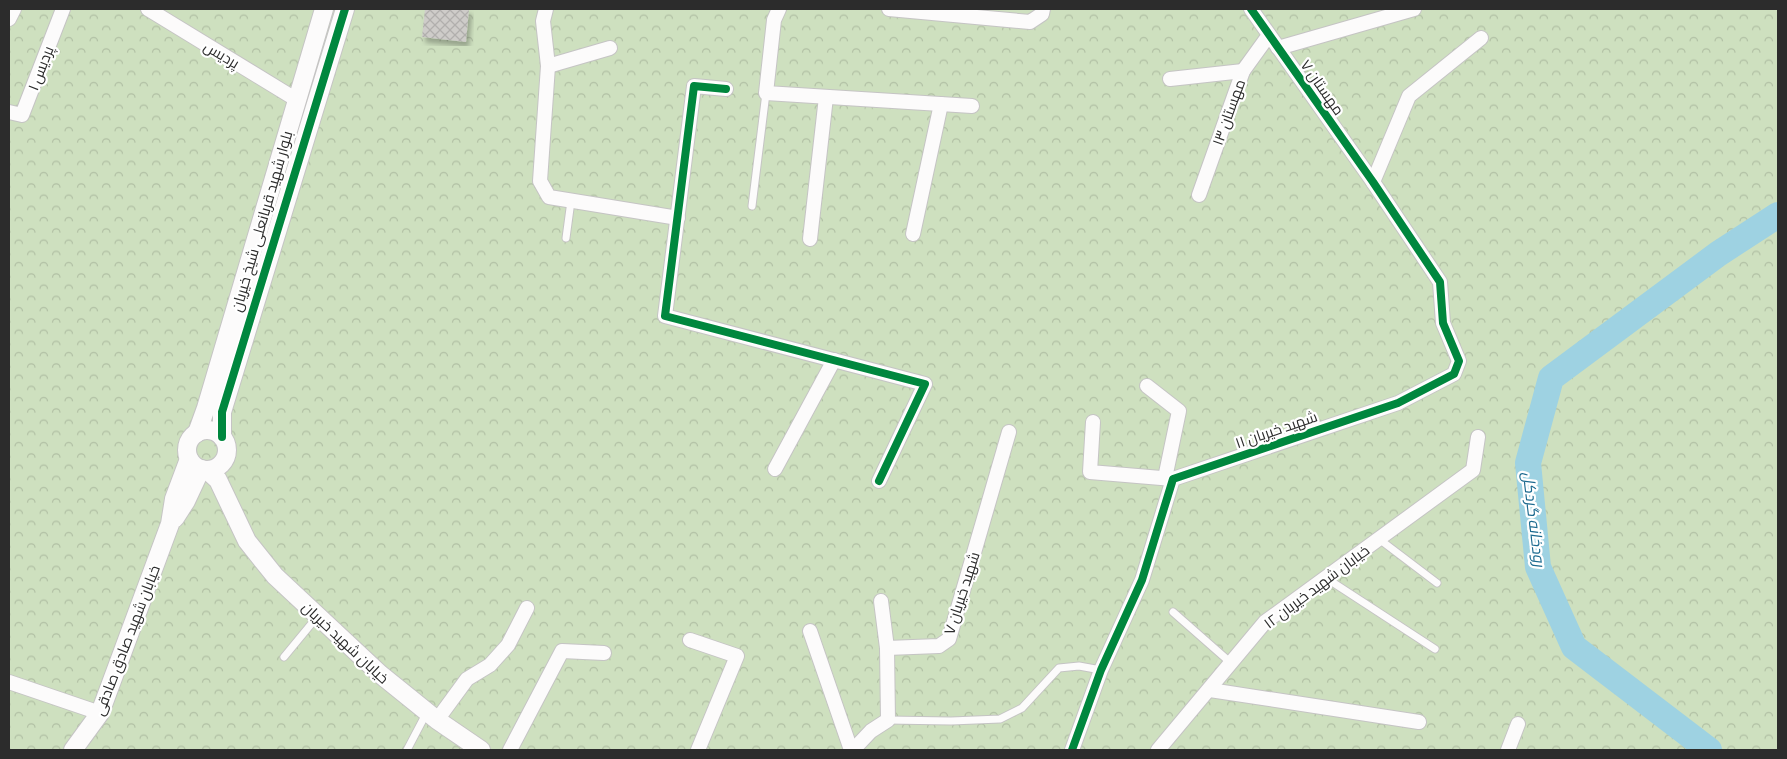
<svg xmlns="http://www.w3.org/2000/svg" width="1787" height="759" font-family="Barlow,Cairo,sans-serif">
<defs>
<pattern id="park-crowns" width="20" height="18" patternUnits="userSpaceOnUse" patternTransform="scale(1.25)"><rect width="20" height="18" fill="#cee0bf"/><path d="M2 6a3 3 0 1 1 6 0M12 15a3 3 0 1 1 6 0" fill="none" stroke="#b1c0a4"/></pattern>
<pattern id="building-cross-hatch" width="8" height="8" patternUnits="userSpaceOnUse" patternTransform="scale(1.25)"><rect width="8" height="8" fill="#ceccc9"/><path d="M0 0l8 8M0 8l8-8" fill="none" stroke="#b1afad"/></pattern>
<filter id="shadow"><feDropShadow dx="3" dy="5.5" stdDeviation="2.5" flood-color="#0004"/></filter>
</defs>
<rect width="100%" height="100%" fill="#e9e6e2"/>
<!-- park -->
<rect fill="url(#park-crowns)" x="9" y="9" width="1769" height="741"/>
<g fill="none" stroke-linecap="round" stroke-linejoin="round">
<!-- river -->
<path stroke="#9ed2e2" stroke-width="26" d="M1709,750L1574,647L1538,567L1528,463L1551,378L1718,254L1778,215"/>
</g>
<!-- building -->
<path fill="url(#building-cross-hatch)" filter="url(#shadow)" d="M425,9H469L466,42L422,37Z"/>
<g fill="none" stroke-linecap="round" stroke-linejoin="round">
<!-- service casing -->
<g stroke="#c5c4c4" stroke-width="9">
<g id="service">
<path d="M752,206L766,93"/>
<path d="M566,238L571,201"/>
<path d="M1379,539L1437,583"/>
<path d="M1326,578L1435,649"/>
<path d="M1173,612L1231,663"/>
<path d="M284,657L317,617"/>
<path d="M888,720L951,721L1000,719L1022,708L1059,668L1079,666L1101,670"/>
<path d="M407,750L427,712"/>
</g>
</g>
<!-- minor casing -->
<g stroke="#c5c4c4" stroke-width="16">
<g id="minor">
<path d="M148,9L297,100"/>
<path d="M546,9L543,21L548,66L540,181L549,197L678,218"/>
<path d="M779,9L774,20L766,93L972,106"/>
<path d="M889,9L1030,22L1042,14L1043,9"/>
<path d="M9,19L14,9"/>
<path d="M1278,48L1414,9"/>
<path d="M548,66L610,48"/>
<path d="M1170,79L1243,71"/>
<path d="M726,89L694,86L665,316L925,384L879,481"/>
<path d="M9,112L22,115L63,9"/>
<path d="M1373,182L1409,96L1481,38"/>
<path d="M1199,195L1243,71L1269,35"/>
<path d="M913,234L941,104"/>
<path d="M810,239L826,97"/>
<path d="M1147,386L1179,411L1165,478"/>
<path d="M1093,422L1090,472L1173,479"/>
<path d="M775,469L834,360"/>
<path d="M881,601L887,648"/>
<path d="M810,631L851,750"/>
<path d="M690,640L737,656L698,750"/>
<path d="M9,682L100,713"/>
<path d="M1210,690L1419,722"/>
<path d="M437,720L467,679L490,665L508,645L527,608"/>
<path d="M510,750L562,651L604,653"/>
<path d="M853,750L871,731L888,720L887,648L939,646L949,639L1009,432"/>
<path d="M1072,750L1101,670L1142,580L1173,479L1398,403L1454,374L1459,361L1443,323L1440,282L1373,182L1251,9"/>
<path d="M1158,750L1265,622L1473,470L1478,437"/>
<path d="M1508,750L1518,724"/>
</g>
</g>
<!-- tertiary casing -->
<g stroke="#c5c4c4" stroke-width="20">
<g id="tertiary">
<circle cx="207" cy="450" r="20"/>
<path d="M197,433L206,408L324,9"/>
<path d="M222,437V412L345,9"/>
<path d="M207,470L218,480L247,541L275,576L380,674L437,720L481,750"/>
<path d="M175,518L186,501L201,469"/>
<path d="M73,750L100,713L170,524L174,499L189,459"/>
</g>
</g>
<!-- service -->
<use href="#service" stroke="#fcfbfb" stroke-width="7"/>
<!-- minor -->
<use href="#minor" stroke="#fcfbfb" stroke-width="14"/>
<!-- tertiary -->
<use href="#tertiary" stroke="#fcfbfb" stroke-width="18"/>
<!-- cycleway casing -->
<g stroke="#fff" stroke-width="11">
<g id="cycleway">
<path d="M726,89L694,86L665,316L925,384L879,481"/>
<path d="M222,437V412L345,9"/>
<path d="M1072,750L1101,670L1142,580L1173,479L1398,403L1454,374L1459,361L1443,323L1440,282L1373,182L1251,9"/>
</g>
</g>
<!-- cycleway -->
<use href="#cycleway" stroke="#00873e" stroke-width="8"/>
</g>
<g text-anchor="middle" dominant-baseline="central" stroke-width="4.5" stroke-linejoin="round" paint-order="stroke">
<!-- street labels -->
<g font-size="15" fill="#2c2c2c" stroke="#fff">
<text transform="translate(222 54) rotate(31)">پردیس</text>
<text transform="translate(40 68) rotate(-69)">پردیس ۱</text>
<text transform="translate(1323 87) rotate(55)">مهستان ۷</text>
<text transform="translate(1228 112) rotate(-70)">مهستان ۱۳</text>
<text transform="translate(261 221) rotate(-74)">بلوار شهید قربانعلی شیخ خیریان</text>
<text transform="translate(1276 429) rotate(-19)">شهید خیریان ۱۱</text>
<text transform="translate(1316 586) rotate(-37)">خیابان شهید خیریان ۱۲</text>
<text transform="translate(961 593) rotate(-72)">شهید خیریان ۷</text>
<text transform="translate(126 640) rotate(-69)">خیابان شهید صادق صادقی</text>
<text transform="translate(346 642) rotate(43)">خیابان شهید خیریان</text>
</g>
<!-- water labels -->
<g font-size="16" font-style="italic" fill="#1c6a8f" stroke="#fff">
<text transform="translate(1535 519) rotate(83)">رودخانه گردکل</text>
</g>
</g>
<!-- border -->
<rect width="1787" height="759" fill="none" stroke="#2c2c2c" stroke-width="20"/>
</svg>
